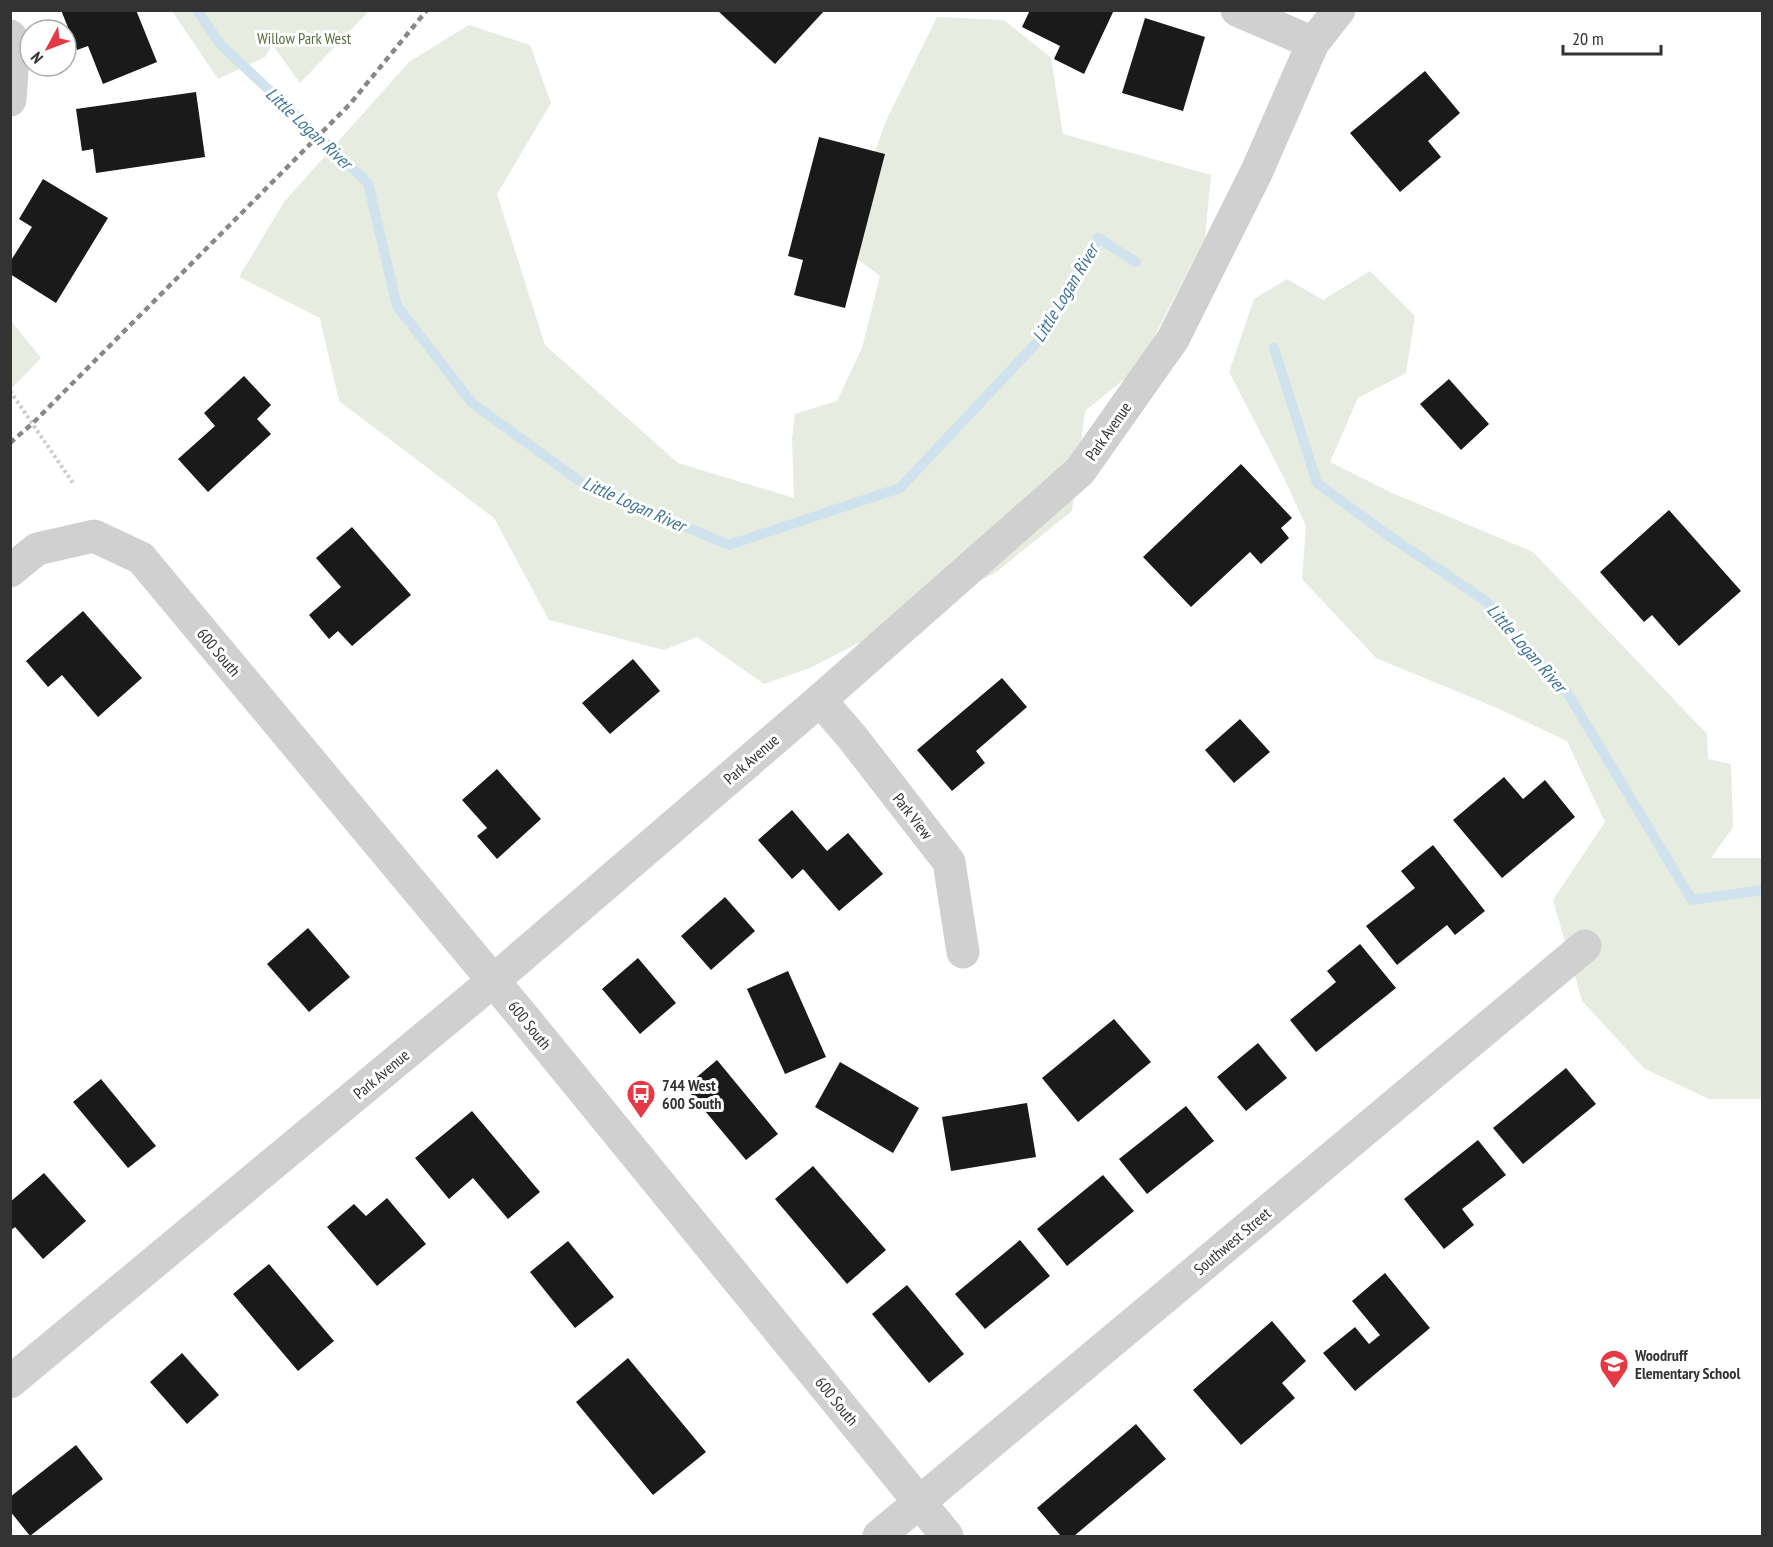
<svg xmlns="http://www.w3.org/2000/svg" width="1773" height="1547" font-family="'PT Sans Narrow',sans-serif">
<rect width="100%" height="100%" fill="#fff"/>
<!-- green -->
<g fill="#e6ecdf">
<path d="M172,11H369L300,83L272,44L265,57L218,79Z"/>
<path d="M937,17L1004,20L1051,58L1063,134L1211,175L1205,238L1138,368L1085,411L1072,511L995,573L810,668L764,684L697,637L664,650L549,620L494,518L339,401L320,318L239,277L284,202L409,62L469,25L530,45L551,103L497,194L545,345L678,463L794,498L792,438L795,414L837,401L862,348L880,276L841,247L886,121Z"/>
<path d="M1370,271L1415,316L1406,373L1358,398L1330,462L1390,492L1533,552L1707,734L1708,759L1731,764L1733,827L1711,858H1762V1099H1709L1645,1069L1582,1001L1553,900L1605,822L1567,741L1497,708L1376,658L1302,579L1306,526L1284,478L1229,372L1254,299L1287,279L1323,300Z"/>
<path d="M11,321L41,358L11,389H10Z"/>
</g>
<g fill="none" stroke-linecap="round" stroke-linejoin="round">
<!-- stream -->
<g stroke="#cfe2ee" stroke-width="10">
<path d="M197,10L220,44L368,183L397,306L472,403L585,485L729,545L900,488L1041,338L1098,238L1136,262"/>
<path d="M1274,348L1317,483L1388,535L1487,602L1568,694L1692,900L1762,890"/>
</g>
</g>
<!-- building -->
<g fill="#1a1a1a">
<path d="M61,10H136L157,62L103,84L88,46L77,50Z"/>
<path d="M717,10H825L775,64Z"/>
<path d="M1030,10H1114L1084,74L1054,59L1060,46L1022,27Z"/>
<path d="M1145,18L1205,37L1183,111L1122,93Z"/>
<path d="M1425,71L1460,113L1428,141L1441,157L1400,192L1350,133Z"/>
<path d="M196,92L205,157L96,173L93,149L82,151L76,109Z"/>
<path d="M819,137L885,154L845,308L794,295L803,260L788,256Z"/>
<path d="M43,179L108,218L56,303L10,274V262L32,227L19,219Z"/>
<path d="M244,376L271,405L257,419L271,434L208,492L178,459L215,426L204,413Z"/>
<path d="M1449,379L1489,424L1461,450L1420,404Z"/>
<path d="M1241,464L1292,518L1281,528L1289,538L1261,564L1250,552L1191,607L1143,557Z"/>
<path d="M1669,510L1741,591L1679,646L1652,615L1644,622L1600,572Z"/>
<path d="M352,527L411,595L352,646L338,631L329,639L309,615L341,587L316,558Z"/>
<path d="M83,611L142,678L98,717L62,675L48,687L26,661Z"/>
<path d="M633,659L660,691L610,734L582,703Z"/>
<path d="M1002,678L1027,707L976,751L985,763L952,791L917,750Z"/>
<path d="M1240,719L1270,752L1234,783L1205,750Z"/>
<path d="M497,769L541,819L497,859L477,836L487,828L462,800Z"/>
<path d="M1504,777L1523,799L1545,780L1575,817L1502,878L1453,820Z"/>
<path d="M792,810L827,851L848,833L883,874L839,911L803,869L792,879L758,840Z"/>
<path d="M1433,845L1485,911L1455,935L1447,925L1397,965L1366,926L1415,888L1401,871Z"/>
<path d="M725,897L755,931L711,970L681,936Z"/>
<path d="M308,928L350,977L309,1012L267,964Z"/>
<path d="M1360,944L1396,988L1316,1052L1290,1020L1336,982L1327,971Z"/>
<path d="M638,958L676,1003L640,1034L602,989Z"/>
<path d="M788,971L826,1057L785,1074L747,989Z"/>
<path d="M1114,1019L1151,1062L1078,1122L1042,1078Z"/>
<path d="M1258,1043L1287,1078L1246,1111L1217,1077Z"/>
<path d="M717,1060L778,1134L746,1160L685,1087Z"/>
<path d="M840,1062L919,1108L893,1153L815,1107Z"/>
<path d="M1566,1068L1596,1104L1523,1164L1493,1128Z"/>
<path d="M101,1079L156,1146L128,1168L73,1102Z"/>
<path d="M1027,1103L1036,1157L951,1171L942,1117Z"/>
<path d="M1186,1106L1214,1141L1147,1194L1119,1159Z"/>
<path d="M472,1111L540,1192L508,1219L473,1178L449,1199L415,1158Z"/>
<path d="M1478,1140L1506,1175L1462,1209L1474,1225L1444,1249L1404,1199Z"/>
<path d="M813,1166L886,1250L847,1284L775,1199Z"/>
<path d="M44,1173L86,1221L43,1259L15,1227L10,1231V1202Z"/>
<path d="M1103,1175L1134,1211L1067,1266L1037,1229Z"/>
<path d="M387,1198L426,1244L377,1286L327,1227L354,1204L366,1216Z"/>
<path d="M1020,1240L1050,1276L985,1329L955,1294Z"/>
<path d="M568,1241L614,1297L575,1328L530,1272Z"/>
<path d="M269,1264L334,1341L298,1371L233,1294Z"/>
<path d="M1385,1273L1430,1328L1355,1391L1323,1353L1355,1327L1369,1344L1380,1335L1352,1301Z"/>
<path d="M907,1285L964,1354L929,1383L872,1314Z"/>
<path d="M1272,1321L1306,1361L1282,1383L1295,1398L1241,1445L1193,1390Z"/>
<path d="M182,1353L219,1395L187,1424L150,1382Z"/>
<path d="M628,1358L706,1452L653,1495L576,1402Z"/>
<path d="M1136,1424L1166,1459L1074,1536H1061L1037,1508Z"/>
<path d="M76,1445L103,1479L30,1536L10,1511V1497Z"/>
</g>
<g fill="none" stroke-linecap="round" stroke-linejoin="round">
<!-- path -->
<path stroke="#cdcdcd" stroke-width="4" stroke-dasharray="3 3" stroke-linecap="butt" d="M10,391L73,483"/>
<!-- minor -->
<g stroke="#d0d0d0" stroke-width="33">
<path d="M1237,10L1313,43"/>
<path d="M10,36L14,42L10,100"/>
<path d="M10,571L37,549L94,536L141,558L521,1014L947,1536"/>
<path d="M820,700L852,737L949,862L963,952"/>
<path d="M10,1382L493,981L820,700L1080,471L1173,339L1257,171L1313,43L1339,10"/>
<path d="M879,1536L1585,946"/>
</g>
<!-- rail -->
<path stroke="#888" stroke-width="4.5" stroke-dasharray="6 4.5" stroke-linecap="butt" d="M10,443L33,423L350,104L427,10"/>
</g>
<!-- icons -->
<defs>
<g id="bus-pin" transform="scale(1.5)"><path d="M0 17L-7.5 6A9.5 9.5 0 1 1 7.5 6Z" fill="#e63946" stroke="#fff"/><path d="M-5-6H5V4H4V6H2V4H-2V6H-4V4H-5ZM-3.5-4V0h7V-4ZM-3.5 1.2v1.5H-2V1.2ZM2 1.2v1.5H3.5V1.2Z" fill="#fff"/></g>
<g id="school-pin" transform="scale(1.5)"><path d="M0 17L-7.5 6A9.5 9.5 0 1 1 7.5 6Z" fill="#e63946" stroke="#fff"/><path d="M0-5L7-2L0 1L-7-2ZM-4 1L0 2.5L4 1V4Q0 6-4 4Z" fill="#fff"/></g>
</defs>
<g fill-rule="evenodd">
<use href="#bus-pin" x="641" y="1094"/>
<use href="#school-pin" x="1614" y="1364"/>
</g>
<g text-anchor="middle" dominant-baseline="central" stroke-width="6" stroke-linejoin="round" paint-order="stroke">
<!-- park labels -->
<g font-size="16" fill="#56703f" stroke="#fff">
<text x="304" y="38">Willow Park West</text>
</g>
<!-- street labels -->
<g font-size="16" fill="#333" stroke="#fff">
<text transform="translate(1108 431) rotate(-55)">Park Avenue</text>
<text transform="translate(219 652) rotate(50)">600 South</text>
<text transform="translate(751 759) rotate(-41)">Park Avenue</text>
<text transform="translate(913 816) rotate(52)">Park View</text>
<text transform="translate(530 1025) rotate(51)">600 South</text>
<text transform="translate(381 1074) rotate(-40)">Park Avenue</text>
<text transform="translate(1232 1241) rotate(-40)">Southwest Street</text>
<text transform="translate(837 1401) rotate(51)">600 South</text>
</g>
<!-- poi labels -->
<g font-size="16" font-weight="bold" fill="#333" stroke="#fff" text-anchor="start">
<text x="662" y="1085">744 West<tspan x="662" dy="18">600 South</tspan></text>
<text x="1635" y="1355">Woodruff<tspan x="1635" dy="18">Elementary School</tspan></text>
</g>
<!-- water labels -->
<g font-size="18" font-style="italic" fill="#3f7597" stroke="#fff">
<text transform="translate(309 128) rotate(43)">Little Logan River</text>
<text transform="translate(1065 293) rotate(-59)">Little Logan River</text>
<text transform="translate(634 504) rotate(24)">Little Logan River</text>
<text transform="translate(1527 648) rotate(49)">Little Logan River</text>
</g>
</g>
<!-- border -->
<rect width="1773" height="1547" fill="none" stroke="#333333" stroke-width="24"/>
<!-- north arrow -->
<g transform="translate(48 48) rotate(229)"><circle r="28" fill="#ffffff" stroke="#adadad" stroke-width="1.5"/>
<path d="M0-4.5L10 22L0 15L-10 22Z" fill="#e63946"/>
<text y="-9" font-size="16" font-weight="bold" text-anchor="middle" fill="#333333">N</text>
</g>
<!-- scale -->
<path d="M1563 45v9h98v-9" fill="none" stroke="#333333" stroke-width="3"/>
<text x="1572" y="45" font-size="18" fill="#333333" stroke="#ffffff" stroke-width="4.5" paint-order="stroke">20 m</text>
</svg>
